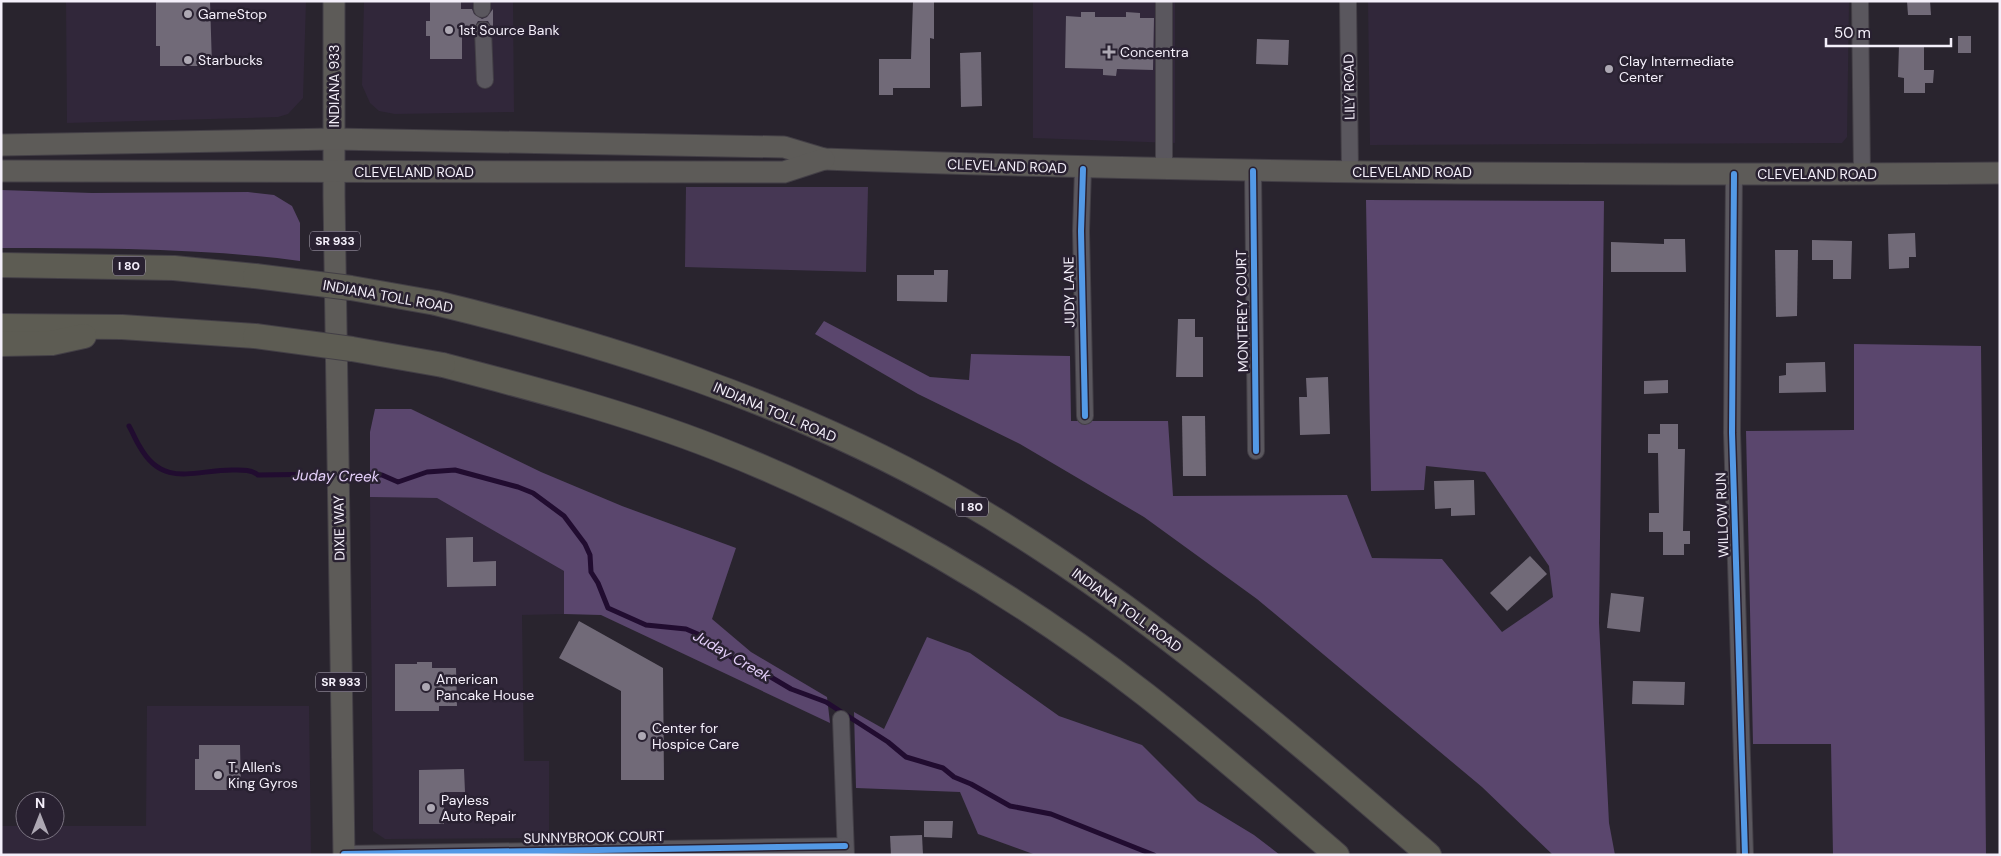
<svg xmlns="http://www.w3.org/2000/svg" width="2001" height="856" font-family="'DM Sans',sans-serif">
<rect width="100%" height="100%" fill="#29242e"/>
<!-- built -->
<g fill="#31273a">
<path d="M66,1H306L303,98L288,114L278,117L67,123Z"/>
<path d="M364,1H513L514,112L395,114L379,111L370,103L362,85Z"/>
<path d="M1033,1H1175V143L1033,138Z"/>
<path d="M1368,1H1849L1847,137L1842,143L1370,145Z"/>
<path d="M370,497L437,498L564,571V614L522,615L524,761H549V838L385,839L373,831Z"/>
<path d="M147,706H309L311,855H1V826H25V831H55V826H146Z"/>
</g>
<!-- green -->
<path fill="#463754" d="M686,187H868L866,272L685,267Z"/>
<!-- forest -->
<g fill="#5a466d">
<path d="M1,190L92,193L248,192L274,195L292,206L300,223V261C201,248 101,248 1,248Z"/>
<path d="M1366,200L1604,201L1599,623L1609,823L1615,855H1553L1482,787L1257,599L1144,517L1020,444L918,394L815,334L824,321L930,377L969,380L971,354L1070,356L1071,421H1168L1173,496L1347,495L1372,558L1442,559L1502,632L1553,597L1549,566L1485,472L1426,466L1424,490L1371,491Z"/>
<path d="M1854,344L1981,346L1986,855H1833L1831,744H1753L1746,431L1854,430Z"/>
<path d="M375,409H411L541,472L622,506L736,548L712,619L751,652L827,697L830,723L601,615L564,614V571L437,498L370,497V432Z"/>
<path d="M927,637L970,653L1059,716L1142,745L1198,801L1254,835L1280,855H1036L978,834L960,792L856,788L854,712L884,729Z"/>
</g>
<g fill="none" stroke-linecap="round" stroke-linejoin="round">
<!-- stream -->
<g stroke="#210c30" stroke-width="5">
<path d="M129,426C133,433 136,441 140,447C163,488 194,470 232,470C240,470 251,469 258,475L333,474"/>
<path d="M344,475H382L398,482L427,472L455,470L518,487L533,493L564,516L585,544L590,555L591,572L598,583L608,608L646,625L686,629L700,635L738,662L764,673L791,689L826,702L888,742L906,757L943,768L954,777L971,784L1010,806L1051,814L1154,855"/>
</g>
</g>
<!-- building -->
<g fill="#716a78">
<path d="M156,1H210L212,66H160V46H156Z"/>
<path d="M430,1H461V9H472L474,14L482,19L487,17L493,9V30L488,21H478L473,30L462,31V59H430V36H426V21H430Z"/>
<path d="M913,1H934V39L930,38V88H893V95H879V59H911Z"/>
<path d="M1907,1H1930L1931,15H1908Z"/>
<path d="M1081,12H1095V17H1126V12L1140,13V18H1154L1153,70L1117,69L1116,76L1103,75V69L1065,68L1066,16L1081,17Z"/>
<rect x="1958" y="36" width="13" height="17"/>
<path d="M1257,39L1289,40L1288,65L1256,64Z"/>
<path d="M1899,45L1924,46V70H1934L1933,83H1925V93H1904V78L1898,77Z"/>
<path d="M981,52L982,106L961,107L960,53Z"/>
<path d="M1915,233L1916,257H1909V268L1889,269L1888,234Z"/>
<path d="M1664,239H1685L1686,272H1611V242L1664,244Z"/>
<path d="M1812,240L1852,241L1851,279H1833V260H1812Z"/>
<path d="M1775,250H1798L1797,316L1776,317Z"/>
<path d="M934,270H948L947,302L897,301V275H934Z"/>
<path d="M1178,319H1195V337H1203V377H1176Z"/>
<path d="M1825,362L1826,392L1779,393V376L1786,375V363Z"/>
<path d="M1328,377L1330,434L1300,435L1299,397H1307L1306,378Z"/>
<path d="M1668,380V393L1644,394V381Z"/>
<path d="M1182,416H1205L1206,476H1183Z"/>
<path d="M1660,424H1678V449H1685L1683,531H1690V544H1684V555H1663V532H1649V513H1659L1658,453H1648V434H1660Z"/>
<path d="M1474,480L1475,515L1451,516V508L1435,509L1434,481Z"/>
<path d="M473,537V562L496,561V586L447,587L446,538Z"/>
<path d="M1530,556L1547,574L1507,611L1490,593Z"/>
<path d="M1611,593L1644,597L1640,632L1607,628Z"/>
<path d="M579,621L663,668L664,780H621V691L559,658Z"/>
<path d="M417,662H432V668H456L457,706H439V711H395V664H417Z"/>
<path d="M1633,681L1685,682L1684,705L1632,704Z"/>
<path d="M199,745H240L241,790H195V759H199Z"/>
<path d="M464,769L465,792H444V824H419V770Z"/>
<path d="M924,821H953L952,838L924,837Z"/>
<path d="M922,835L923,855H891L890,836Z"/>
</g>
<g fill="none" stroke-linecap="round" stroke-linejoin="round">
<!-- minor casing -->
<g stroke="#433f46" stroke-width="18">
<g id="minor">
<path d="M482,1V9"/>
<path d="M1348,1L1350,172"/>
<path d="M1860,1L1862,174"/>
<path d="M483,30L485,80"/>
<path d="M1083,169L1081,231L1085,416"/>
<path d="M1164,170V1"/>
<path d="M1253,171L1256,451"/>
<path d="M1734,174L1732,433L1745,855"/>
<path d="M841,719L846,855"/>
<path d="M344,854L845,846"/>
</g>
</g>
<!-- major casing -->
<g stroke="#433f46" stroke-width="23">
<g id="major">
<path d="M334,1V196L344,855"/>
<path d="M1,145L333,139L784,147L824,159C1216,173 1608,176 2000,173"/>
<path d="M1,171L784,172L824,159"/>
</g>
</g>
<!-- highway casing -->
<g stroke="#433f46" stroke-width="26">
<g id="highway">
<path d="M1,265L174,268L255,276"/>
<path d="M436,303C614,346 790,403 950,493C1125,592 1277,724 1429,855"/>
<path d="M1,326L122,327L255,336"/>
<path d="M1,344L52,343L84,336"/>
<path d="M443,365C535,389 627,413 716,448C869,508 1016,594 1146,695C1211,746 1274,801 1337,855"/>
</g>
</g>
<!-- minor -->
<use href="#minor" stroke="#5a575e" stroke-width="16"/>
<!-- major -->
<use href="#major" stroke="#5d5b58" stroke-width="21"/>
<!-- highway -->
<use href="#highway" stroke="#5d5c53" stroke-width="24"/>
<!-- highway-bridge casing -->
<g stroke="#433f46" stroke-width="26" stroke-linecap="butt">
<g id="highway-bridge">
<path d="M255,276L351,288L436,303"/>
<path d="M255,336L352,349L443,365"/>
</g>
</g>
<!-- highway-bridge -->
<use href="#highway-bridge" stroke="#5d5c53" stroke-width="24"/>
<!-- cycleway casing -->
<g stroke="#292131" stroke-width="9">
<g id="cycleway">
<path d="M1083,169L1081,231L1085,416"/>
<path d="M1253,171L1256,451"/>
<path d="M1734,174L1732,433L1745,855"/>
<path d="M344,854L845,846"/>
</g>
</g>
<!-- cycleway -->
<use href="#cycleway" stroke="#5399e6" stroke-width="6"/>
</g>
<!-- markers -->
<g fill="#ada8b3" stroke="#292131" stroke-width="2">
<circle cx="188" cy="14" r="5"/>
<circle cx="449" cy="30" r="5"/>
<path d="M1106.5 44.5h5v5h5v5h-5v5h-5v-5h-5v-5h5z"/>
<circle cx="188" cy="60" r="5"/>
<circle cx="1609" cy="69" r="5"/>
<circle cx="426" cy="687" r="5"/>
<circle cx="642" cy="736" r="5"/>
<circle cx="218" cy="775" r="5"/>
<circle cx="431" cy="808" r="5"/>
</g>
<g text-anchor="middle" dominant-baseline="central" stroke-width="5" stroke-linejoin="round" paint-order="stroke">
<!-- shield labels -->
<g fill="#292131" stroke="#b7b1be" stroke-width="1">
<rect x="310" y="231.5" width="50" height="19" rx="4"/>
<rect x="113" y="256.5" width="32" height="19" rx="4"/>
<rect x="956" y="497.5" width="32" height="19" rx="4"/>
<rect x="316" y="672.5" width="50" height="19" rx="4"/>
</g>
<g font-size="12" font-weight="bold" fill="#f4effa">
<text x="335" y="241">SR 933</text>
<text x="129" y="266">I 80</text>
<text x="972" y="507">I 80</text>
<text x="341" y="682">SR 933</text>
</g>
<!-- poi labels -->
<g font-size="14" fill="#f4effa" stroke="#292131" text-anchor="start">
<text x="198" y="14">GameStop</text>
<text x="459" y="30">1st Source Bank</text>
<text x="1120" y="52">Concentra</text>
<text x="198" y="60">Starbucks</text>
<text x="1619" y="61">Clay Intermediate<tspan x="1619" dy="16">Center</tspan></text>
<text x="436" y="679">American<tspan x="436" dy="16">Pancake House</tspan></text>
<text x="652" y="728">Center for<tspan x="652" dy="16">Hospice Care</tspan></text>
<text x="228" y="767">T. Allen's<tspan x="228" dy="16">King Gyros</tspan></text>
<text x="441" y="800">Payless<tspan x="441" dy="16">Auto Repair</tspan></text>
</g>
<!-- street labels -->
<g font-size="14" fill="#f4effa" stroke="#292131">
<text transform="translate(334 86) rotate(-90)">INDIANA 933</text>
<text transform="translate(1349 87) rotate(-91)">LILY ROAD</text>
<text transform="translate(1007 166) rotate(2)">CLEVELAND ROAD</text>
<text x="414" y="172">CLEVELAND ROAD</text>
<text x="1412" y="172">CLEVELAND ROAD</text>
<text x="1817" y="174">CLEVELAND ROAD</text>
<text transform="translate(1069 292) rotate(-91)">JUDY LANE</text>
<text transform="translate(388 296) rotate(10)">INDIANA TOLL ROAD</text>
<text transform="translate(1242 311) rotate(-91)">MONTEREY COURT</text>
<text transform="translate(775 412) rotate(23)">INDIANA TOLL ROAD</text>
<text transform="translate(1722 515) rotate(-92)">WILLOW RUN</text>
<text transform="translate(339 528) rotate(-91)">DIXIE WAY</text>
<text transform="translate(1127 610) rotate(36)">INDIANA TOLL ROAD</text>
<text transform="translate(594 837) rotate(-1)">SUNNYBROOK COURT</text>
</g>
<!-- water labels -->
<g font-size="15" font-style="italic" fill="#e5d0fb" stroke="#292131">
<text transform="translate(336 476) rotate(1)">Juday Creek</text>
<text transform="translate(732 656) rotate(30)">Juday Creek</text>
</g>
</g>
<!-- border -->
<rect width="2001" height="856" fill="none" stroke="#f4effa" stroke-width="5"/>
<!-- north arrow -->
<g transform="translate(40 816)"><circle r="24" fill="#292131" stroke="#7a7381"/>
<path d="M0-4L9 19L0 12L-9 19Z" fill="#ada8b3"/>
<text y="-8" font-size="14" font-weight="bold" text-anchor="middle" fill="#f4effa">N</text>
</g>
<!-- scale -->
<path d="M1826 38v8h125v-8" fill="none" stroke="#f4effa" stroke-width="2.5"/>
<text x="1834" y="38" font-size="15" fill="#f4effa" stroke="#292131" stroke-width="4" paint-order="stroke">50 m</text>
</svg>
